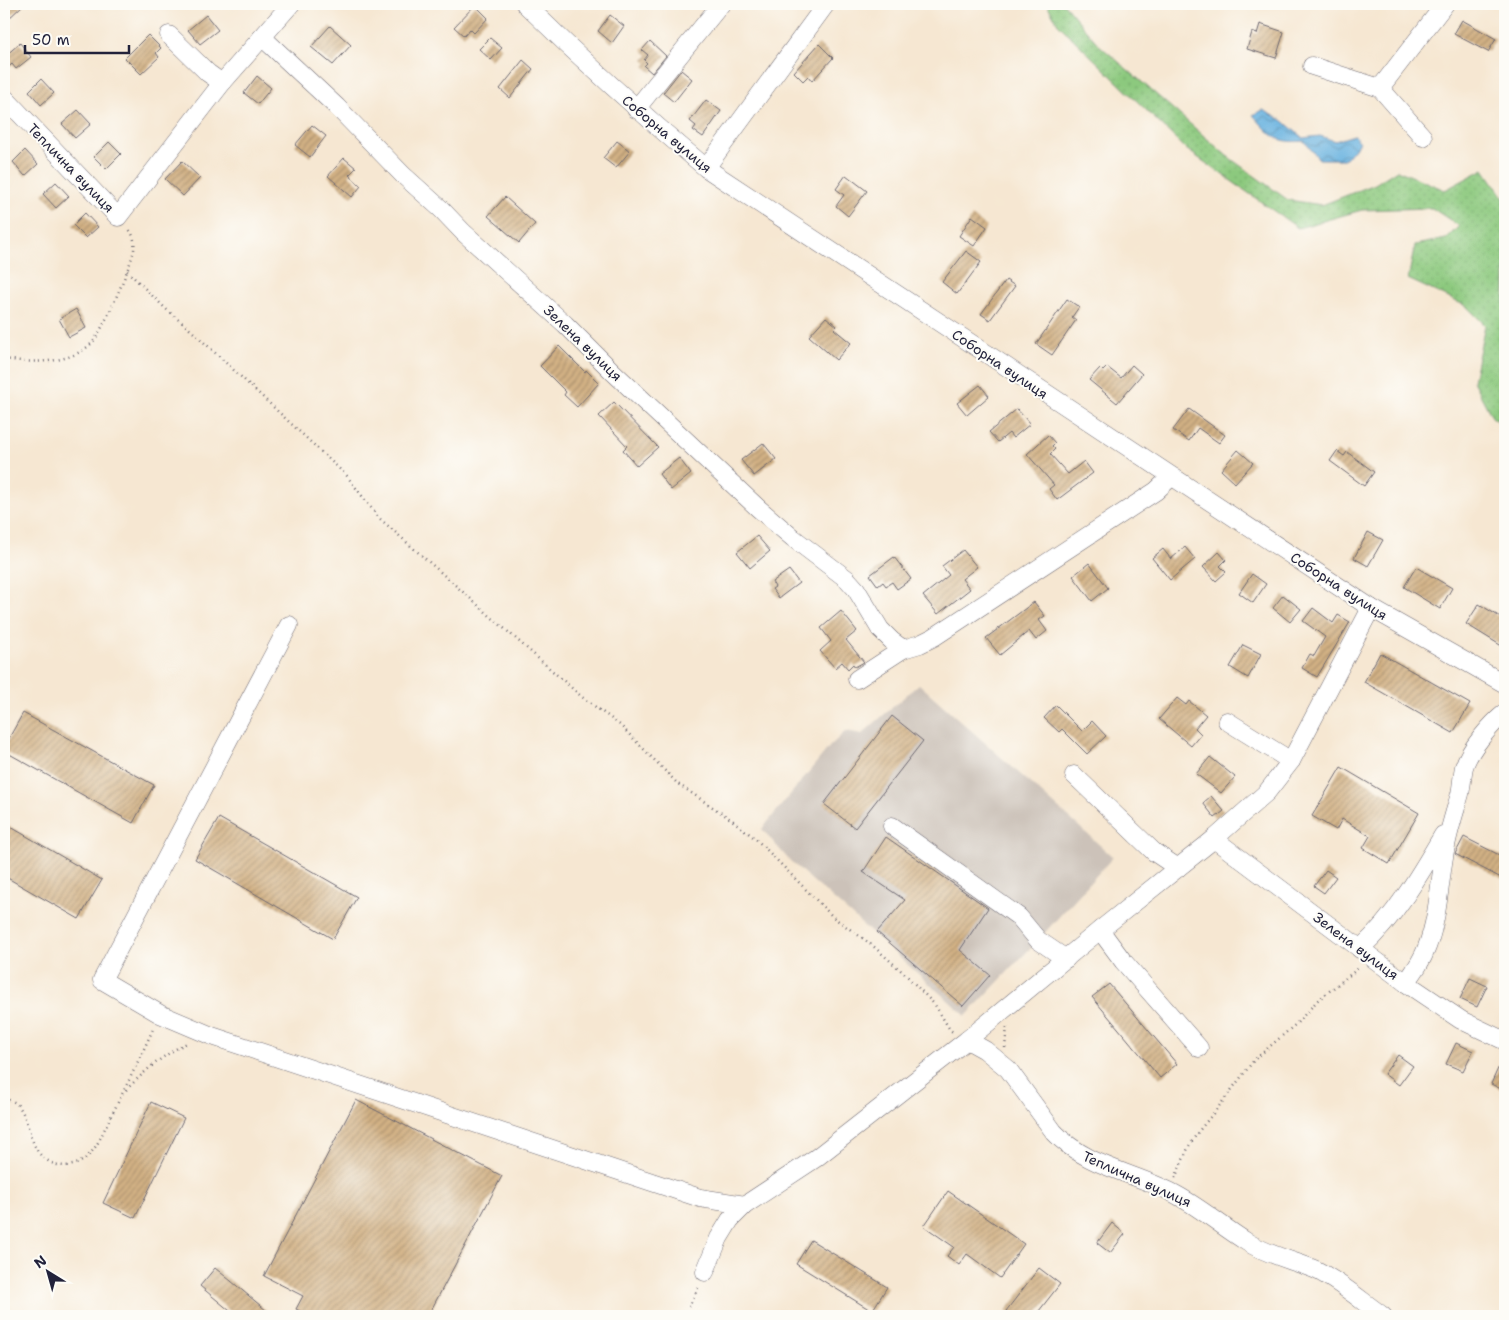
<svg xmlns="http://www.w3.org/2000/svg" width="1509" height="1320" font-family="'Shantell Sans',sans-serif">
<defs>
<pattern id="grass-dots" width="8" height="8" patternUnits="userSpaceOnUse" patternTransform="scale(1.25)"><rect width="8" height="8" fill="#8cc97e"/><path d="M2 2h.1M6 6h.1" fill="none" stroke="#78ac6e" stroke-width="1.8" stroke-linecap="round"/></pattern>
<pattern id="water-waves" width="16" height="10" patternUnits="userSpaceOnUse" patternTransform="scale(1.25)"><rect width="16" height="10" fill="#66b1df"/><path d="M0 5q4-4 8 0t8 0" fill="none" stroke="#5490b6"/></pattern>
<pattern id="building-hatch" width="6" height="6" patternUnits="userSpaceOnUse" patternTransform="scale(1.25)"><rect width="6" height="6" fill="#d2b184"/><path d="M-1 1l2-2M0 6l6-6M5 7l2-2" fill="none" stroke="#aa906d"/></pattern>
</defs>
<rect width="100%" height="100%" fill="#fdfcf7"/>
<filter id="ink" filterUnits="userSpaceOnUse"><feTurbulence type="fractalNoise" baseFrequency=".02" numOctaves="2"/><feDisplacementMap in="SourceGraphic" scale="10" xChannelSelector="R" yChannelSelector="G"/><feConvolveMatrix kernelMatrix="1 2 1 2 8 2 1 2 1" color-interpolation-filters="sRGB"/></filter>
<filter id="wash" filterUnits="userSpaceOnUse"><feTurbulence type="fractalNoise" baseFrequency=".0096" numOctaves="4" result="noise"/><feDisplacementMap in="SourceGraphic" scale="20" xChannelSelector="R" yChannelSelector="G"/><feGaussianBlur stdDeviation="1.12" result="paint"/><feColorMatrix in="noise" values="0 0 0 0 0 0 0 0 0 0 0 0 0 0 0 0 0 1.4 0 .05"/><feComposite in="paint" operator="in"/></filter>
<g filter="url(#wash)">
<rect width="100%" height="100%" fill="#f6e7d2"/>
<!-- industrial -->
<path fill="#ccc2b9" d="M919,684L1113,857L1038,940L966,1016L789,860L762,829L830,746L846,731L862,734Z"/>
<!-- grass -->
<path fill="url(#grass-dots)" stroke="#57765c" d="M1047,4H1064L1098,44L1227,156L1288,200L1322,205L1375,184L1397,170L1445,190L1484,169L1505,200V426L1492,417L1473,381L1485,325L1466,306L1408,279L1415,245L1446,239L1459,226L1432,208L1362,210L1298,228L1186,149L1058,24Z"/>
<!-- water -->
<path fill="url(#water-waves)" stroke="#446a8d" d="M1263,110L1282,120L1303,138L1320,136L1335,141L1354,135L1360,142L1346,159H1319L1304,141C1275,144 1271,134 1253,115Z"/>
<g id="blocks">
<!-- building -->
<g fill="url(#building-hatch)">
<path d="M4,4H24L4,23Z"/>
<path d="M475,5L488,18L474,33L470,29L464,36L454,27Z"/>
<path d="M206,15L218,30L200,44L188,30Z"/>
<path d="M610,15L624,26L612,43L598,31Z"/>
<path d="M1462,20L1496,39L1488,52L1454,34Z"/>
<path d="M1260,24L1284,32L1276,58L1247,49L1252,32L1257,34Z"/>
<path d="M330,26L351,45L333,65L311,47Z"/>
<path d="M148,35L161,48L156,53L159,57L141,74L125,58Z"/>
<path d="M490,38L502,48L491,60L479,49Z"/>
<path d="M650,41L666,56L652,73L644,66L647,63L644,60L648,55L642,50Z"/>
<path d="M20,43L31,57L16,69L12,64L4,71V57Z"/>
<path d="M819,44L833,58L812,81L808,76L803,81L794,72Z"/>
<path d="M523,60L533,69L510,98L500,89Z"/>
<path d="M681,70L692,79L674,102L663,93Z"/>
<path d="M257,76L271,88L258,104L244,93Z"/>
<path d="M41,79L54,93L41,105L29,91Z"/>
<path d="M706,100L721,111L703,137L693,130L696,126L690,121Z"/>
<path d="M78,110L91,124L75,138L62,124Z"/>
<path d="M312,125L326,136L310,157L295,145Z"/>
<path d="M617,141L630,151L616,168L603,158Z"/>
<path d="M109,142L121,154L106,169L94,157Z"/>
<path d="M25,150L38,164L25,176L13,162Z"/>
<path d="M344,158L356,168L349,175L361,186L352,197L328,176Z"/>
<path d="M182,161L200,178L183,196L165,179Z"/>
<path d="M846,175L867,191L848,216L836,206L844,195L836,189Z"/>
<path d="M56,182L69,196L56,208L43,194Z"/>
<path d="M505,197L535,224L519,243L488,216Z"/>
<path d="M85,213L98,227L86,238L73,225Z"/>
<path d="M972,216L987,227L974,246L959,236Z"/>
<path d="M966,251L981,262L957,294L942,282Z"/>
<path d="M1006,280L1015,286L990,320L981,314Z"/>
<path d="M1067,299L1079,307L1072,317L1076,320L1052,355L1036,344Z"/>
<path d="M76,309L86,328L69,337L59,319Z"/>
<path d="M826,317L837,326L834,329L851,343L836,360L809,336Z"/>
<path d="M559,346L585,372L586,370L599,383L577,407L564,395L566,392L540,366Z"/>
<path d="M1132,365L1142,374L1117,403L1089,380L1100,368L1103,371L1107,367L1121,378Z"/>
<path d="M980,385L989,396L967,415L957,403Z"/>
<path d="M614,402L658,447L637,466L623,450L627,446L599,416Z"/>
<path d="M1017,409L1030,424L1013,438L1009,433L998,442L989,432Z"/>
<path d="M1189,409L1225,435L1219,443L1198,428L1189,441L1173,430Z"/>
<path d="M1048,435L1055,443L1052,446L1055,449L1050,454L1068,474L1084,461L1093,473L1057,500L1049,489L1054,485L1027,454Z"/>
<path d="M763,443L776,459L754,476L741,460Z"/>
<path d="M1238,450L1253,463L1235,483L1221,470Z"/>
<path d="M1337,451L1344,456L1347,452L1374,472L1364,486L1330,461Z"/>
<path d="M679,458L691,474L671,490L659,474Z"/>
<path d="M1368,532L1383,540L1368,566L1354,558Z"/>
<path d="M757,536L770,551L750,568L737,552Z"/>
<path d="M1185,547L1195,559L1170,580L1152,558L1163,549L1171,559Z"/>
<path d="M963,550L977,567L962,579L970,589L938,614L923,596L949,575L942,566Z"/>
<path d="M1219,552L1226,560L1220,566L1226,572L1216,581L1203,567Z"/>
<path d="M894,557L911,579L897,589L892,582L886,586L883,582L878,586L870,575Z"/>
<path d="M1089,563L1108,588L1092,601L1073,576Z"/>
<path d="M1416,567L1452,588L1440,609L1404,587Z"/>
<path d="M789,570L799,583L779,598L772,589L775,587L772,582Z"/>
<path d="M1252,574L1266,584L1253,603L1239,593Z"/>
<path d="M1283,595L1301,609L1290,622L1273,608Z"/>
<path d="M1034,602L1045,616L1039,620L1047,631L1036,640L1029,631L1000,655L986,638Z"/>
<path d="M1479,604L1505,620V648L1466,624Z"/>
<path d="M1313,608L1333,623L1338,615L1350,622L1317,677L1302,668L1310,654L1314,656L1325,637L1303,621Z"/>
<path d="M841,611L857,631L846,640L864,662L855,667L853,664L848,669L842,662L835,668L820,651L831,641L821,628Z"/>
<path d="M1243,645L1261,654L1248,678L1230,667Z"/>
<path d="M1380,653L1470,704L1453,733L1364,682Z"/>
<path d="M1177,698L1186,705L1189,701L1206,715L1195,728L1201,734L1191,746L1159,719Z"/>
<path d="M1056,705L1082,731L1092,721L1106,736L1087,754L1062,729L1059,732L1044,718Z"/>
<path d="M23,713L154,785L133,823L4,751V747Z"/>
<path d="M892,716L923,741L855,828L824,804Z"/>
<path d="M1210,757L1235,777L1221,793L1196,774Z"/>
<path d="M1341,767L1419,813L1389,864L1363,848L1370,836L1342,819L1336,830L1312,816Z"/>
<path d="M1211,796L1224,811L1215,818L1203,803Z"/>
<path d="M219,818L357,897L333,939L195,859Z"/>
<path d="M4,823L102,880L79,919L4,876Z"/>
<path d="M886,837L988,908L960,950L990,975L963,1006L877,932L905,900L863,872Z"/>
<path d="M1464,837L1505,858V880L1455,854Z"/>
<path d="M1326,870L1336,877L1324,893L1314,886Z"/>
<path d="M1470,978L1487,986L1477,1007L1460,999Z"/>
<path d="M1109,984L1177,1064L1160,1078L1092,997Z"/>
<path d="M1456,1043L1473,1051L1463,1071L1446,1064Z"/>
<path d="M1505,1053V1091L1491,1084Z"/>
<path d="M1398,1055L1413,1066L1399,1085L1384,1074Z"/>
<path d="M356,1100L502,1176L428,1316H310L296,1309L303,1296L264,1276Z"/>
<path d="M151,1102L184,1118L135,1218L103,1203Z"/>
<path d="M948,1191L1024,1244L1000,1278L967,1254L959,1265L947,1256L954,1247L924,1226Z"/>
<path d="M1112,1223L1125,1234L1110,1253L1097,1243Z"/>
<path d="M811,1240L887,1287L872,1311L796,1264Z"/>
<path d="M215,1268L231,1281L273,1316H236L200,1286Z"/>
<path d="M1039,1268L1060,1284L1035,1316H1012L1006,1311Z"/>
</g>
</g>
</g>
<g filter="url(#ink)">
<use href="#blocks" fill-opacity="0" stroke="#6c6770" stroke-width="1"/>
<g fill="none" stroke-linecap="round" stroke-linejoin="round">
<!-- minor casing -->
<g stroke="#6c6770" stroke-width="19">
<g id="minor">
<path d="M525,4C583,61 643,115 706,168L1371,608L1505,684"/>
<path d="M169,35L208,73L222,83"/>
<path d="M262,37L337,107L403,175L441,209L463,232L565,324L613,372L758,508L793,538L847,579L856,589L880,629L892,641L903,649"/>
<path d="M1312,66L1380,88L1423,137"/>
<path d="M1380,88L1445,4"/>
<path d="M4,97L118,217L222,83L291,4"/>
<path d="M636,109L721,4"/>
<path d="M706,168L826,4"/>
<path d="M289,625L102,980L160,1014L212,1036L700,1198L745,1205"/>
<path d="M857,679L903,649L920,644L934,637L1156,491L1171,477"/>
<path d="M1227,721L1291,761"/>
<path d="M1074,775L1154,852L1178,868"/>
<path d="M892,826L1019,917L1038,940L1066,959"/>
<path d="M1214,839L1406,983L1461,1020L1505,1041"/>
<path d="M1100,930L1123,961L1199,1048"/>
<path d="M1360,949C1395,917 1419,876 1443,835"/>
<path d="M1406,983C1414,972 1422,961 1427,947C1438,918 1439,887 1444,857C1447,835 1454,815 1460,794C1462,785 1462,776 1464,767C1469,750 1491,724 1505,713"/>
<path d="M967,1040L985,1050L1008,1069L1054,1132C1085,1166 1132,1172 1171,1192C1199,1206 1221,1226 1247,1242C1268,1255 1292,1260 1314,1269C1335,1278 1363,1302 1383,1316"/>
<path d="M705,1272L719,1238L730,1220L745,1205L816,1158L967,1040L1100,930L1214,839L1267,792L1291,761L1371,608"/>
</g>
</g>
<!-- path -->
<g stroke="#6c6770" stroke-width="2.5" stroke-dasharray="1 4" stroke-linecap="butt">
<path d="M127,271L166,309L193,332L347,476L378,517L582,697L620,725L678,784L732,820L757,840L833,917L872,945L905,974L935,1005L950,1030L953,1032"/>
<path d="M4,359C32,363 68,365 91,344C102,334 131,265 134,250C135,241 134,235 128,228"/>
<path d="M1005,1048L1007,1026"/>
<path d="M126,1090C146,1070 164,1054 189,1042"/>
<path d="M4,1098C8,1100 14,1101 17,1104C29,1118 28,1138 39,1153C51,1168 74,1171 88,1156C98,1146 103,1132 109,1120C125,1089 140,1058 154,1027"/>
<path d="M1175,1178L1189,1146L1198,1132L1220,1105L1254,1060L1296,1024L1318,1000L1360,967"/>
<path d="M685,1316L699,1286"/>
</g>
<!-- minor -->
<use href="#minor" stroke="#fff" stroke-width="18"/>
</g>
</g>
<g text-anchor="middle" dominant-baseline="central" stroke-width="4" stroke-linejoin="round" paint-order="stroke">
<!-- street labels -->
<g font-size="14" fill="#22223b" stroke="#fdfcf7">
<text transform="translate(667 134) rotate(40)">Соборна вулиця</text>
<text transform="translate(71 168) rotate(46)">Теплична вулиця</text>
<text transform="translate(583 343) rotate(44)">Зелена вулиця</text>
<text transform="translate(1000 364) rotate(34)">Соборна вулиця</text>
<text transform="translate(1339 586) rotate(33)">Соборна вулиця</text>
<text transform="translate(1356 946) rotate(37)">Зелена вулиця</text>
<text transform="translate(1137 1179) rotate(24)">Теплична вулиця</text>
</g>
</g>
<!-- margin -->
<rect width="1509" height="1320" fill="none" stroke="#fdfcf7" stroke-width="20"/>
<!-- north arrow -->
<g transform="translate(48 1272) rotate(323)" stroke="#fdfcf7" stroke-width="4" paint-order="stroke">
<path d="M0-4L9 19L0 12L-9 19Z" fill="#22223b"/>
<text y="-8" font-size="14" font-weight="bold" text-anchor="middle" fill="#22223b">N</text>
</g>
<!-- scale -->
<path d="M25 45v8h104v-8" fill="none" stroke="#22223b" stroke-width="2.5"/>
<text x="32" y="45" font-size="15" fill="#22223b" stroke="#fdfcf7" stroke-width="4" paint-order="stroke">50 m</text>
</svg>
